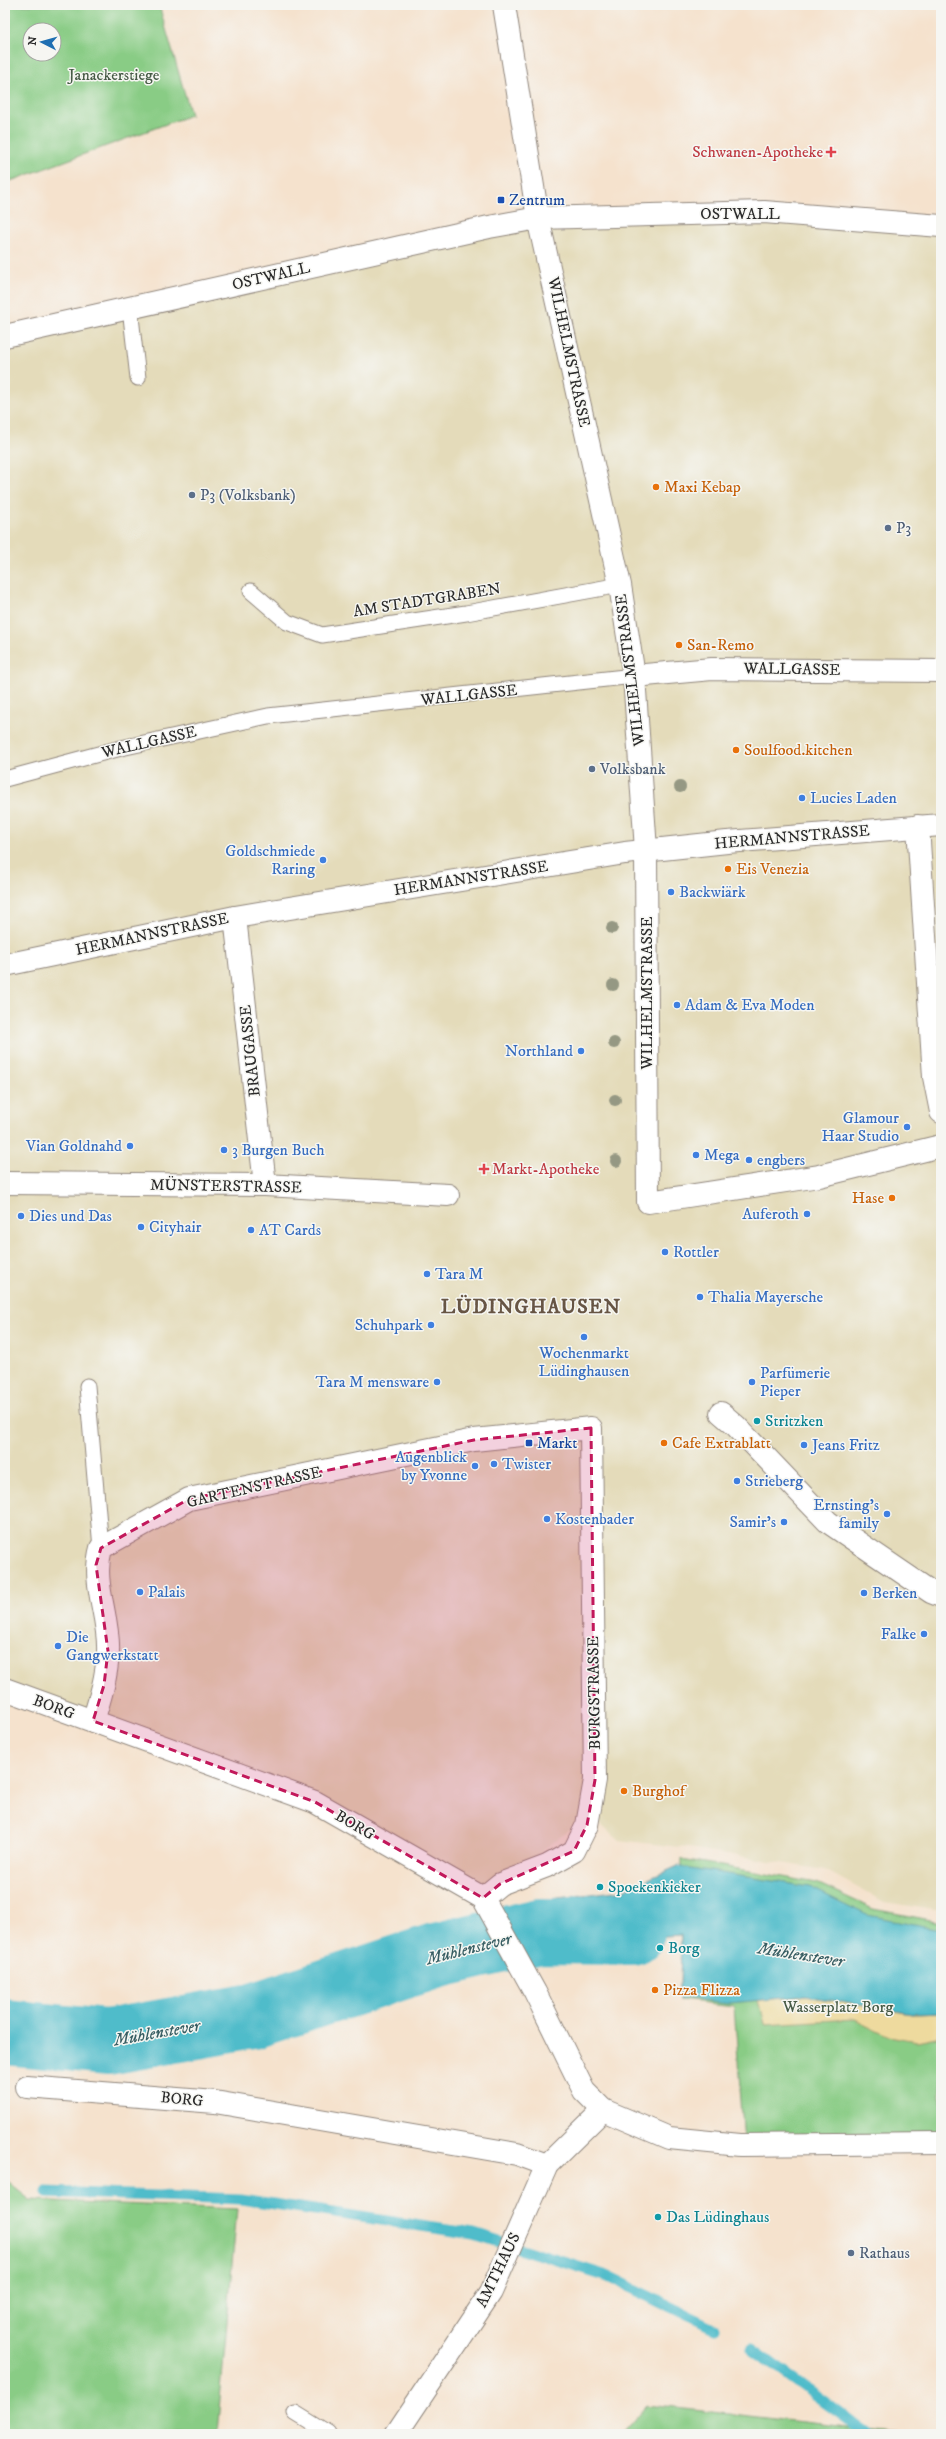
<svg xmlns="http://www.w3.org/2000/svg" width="946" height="2439" font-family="'IM FELL DW Pica',serif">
<rect width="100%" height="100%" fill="#f6f6f2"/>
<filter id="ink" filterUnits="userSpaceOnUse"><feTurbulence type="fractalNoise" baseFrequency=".025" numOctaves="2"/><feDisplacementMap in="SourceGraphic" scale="8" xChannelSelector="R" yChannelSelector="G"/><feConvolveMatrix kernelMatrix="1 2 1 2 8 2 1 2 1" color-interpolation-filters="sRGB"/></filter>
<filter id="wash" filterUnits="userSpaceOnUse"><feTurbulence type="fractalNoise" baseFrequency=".012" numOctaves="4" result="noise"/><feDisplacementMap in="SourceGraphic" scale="16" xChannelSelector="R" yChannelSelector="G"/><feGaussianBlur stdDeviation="0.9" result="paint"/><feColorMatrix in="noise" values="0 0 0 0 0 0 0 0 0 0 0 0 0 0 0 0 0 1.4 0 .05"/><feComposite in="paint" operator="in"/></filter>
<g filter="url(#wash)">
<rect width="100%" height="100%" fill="#f5e2cd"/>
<!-- built -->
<path fill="#e4dbba" d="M760,217L941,229V1911L884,1902L825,1870L696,1849L619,1840L589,1815L484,1895L316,1801L5,1682V332L541,223Z"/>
<!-- green -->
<g fill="#89cc85" stroke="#5a7c58" fill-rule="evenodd">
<path d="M5,5H159L191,115L5,183ZM30,30H54V54H30Z"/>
<path d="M682,1859L817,1883L873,1909L941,1922V2140L744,2143L734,2006L680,2000Z"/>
<path d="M5,2180L30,2200L237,2209L217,2434H5Z"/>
<path d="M648,2405L912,2434H622Z"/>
</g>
<!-- sand -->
<path fill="#eeda9e" stroke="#8c8264" d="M806,1996L913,2014L941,2013V2036L917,2041L889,2036L855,2019L764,2024L758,2000Z"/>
<!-- water -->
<path fill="#50bcca" stroke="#3e747a" d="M678,1866L810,1887L867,1915L941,1929V2013L913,2014L806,1996L730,2003L680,1998L681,1935L547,1944L527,1910L534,1901L623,1890Z"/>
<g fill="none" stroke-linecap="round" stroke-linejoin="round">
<!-- stream -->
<g stroke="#50bcca" stroke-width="11">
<path d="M46,2192L241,2199L474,2234L607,2276L714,2328"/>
<path d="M752,2349L868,2434"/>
</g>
<!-- river -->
<path stroke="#50bcca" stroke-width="66" d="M5,2032L107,2042L253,2016L435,1956L540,1931L632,1932"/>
</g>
</g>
<g filter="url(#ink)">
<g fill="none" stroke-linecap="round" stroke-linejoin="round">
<!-- lane casing -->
<g stroke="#90867c" stroke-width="17">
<g id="lane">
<path d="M130,308L138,378"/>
<path d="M251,591L287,622L322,635L466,613L620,585"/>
<path d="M5,779L121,748L268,716L634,676"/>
<path d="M87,1386L101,1548"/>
<path d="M295,2413L329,2434"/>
</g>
</g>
<!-- street casing -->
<g stroke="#90867c" stroke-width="24">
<g id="street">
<path d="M504,5L538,218L620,585L634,676L646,850L648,1202L819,1176L941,1146"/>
<path d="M5,336L489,227L538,218L764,212L941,226"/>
<path d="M634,676L712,669L941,671"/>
<path d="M918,826L934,1077L941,1112"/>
<path d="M235,917L265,1185"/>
<path d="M5,965L235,917L625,853L727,842L941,825"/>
<path d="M5,1183L265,1185L448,1195"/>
<path d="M721,1413L736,1426L828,1522L931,1592L941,1596"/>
<path d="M5,1689L315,1802L483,1898L535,1992L584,2091L603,2110L669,2138L740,2145L941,2143"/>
<path d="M93,1721C100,1699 107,1676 108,1652C110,1617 91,1584 101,1548L189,1499L474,1440L591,1428L595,1780L587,1825L574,1851L547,1866L500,1884L483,1898"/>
<path d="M27,2087L215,2102L517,2154L547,2165"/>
<path d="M396,2434L491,2292L547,2165L603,2110"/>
</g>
</g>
<!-- lane -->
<use href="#lane" stroke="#fff" stroke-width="15"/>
<!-- street -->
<use href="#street" stroke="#fff" stroke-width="22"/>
</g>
<!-- trees -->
<g fill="#959883">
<circle cx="680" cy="787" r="6"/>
<circle cx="612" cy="928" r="6"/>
<circle cx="613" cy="985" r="6"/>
<circle cx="614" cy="1043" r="6"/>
<circle cx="615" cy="1100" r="6"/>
<circle cx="616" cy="1161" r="6"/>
</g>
</g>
<!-- marked area -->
<path fill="#c2185b" fill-opacity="0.2" stroke="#c2185b" stroke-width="3" stroke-dasharray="8 5" stroke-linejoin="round" d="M591,1428L595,1780L587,1825L574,1851L500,1884L483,1898L315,1802L93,1721L104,1685L108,1651L96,1565L101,1548L189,1499L474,1440Z"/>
<!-- markers -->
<g fill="#e0444e" stroke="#f6f6f2" stroke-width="1.5">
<path d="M829 146h4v4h4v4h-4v4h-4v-4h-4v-4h4z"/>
<path d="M482 1163h4v4h4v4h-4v4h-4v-4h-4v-4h4z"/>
</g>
<g fill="#1a4fb4" stroke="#f6f6f2" stroke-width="1.5">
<rect x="497" y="196" width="8" height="8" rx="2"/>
<rect x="525" y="1439" width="8" height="8" rx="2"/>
</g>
<g fill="#e8710a" stroke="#f6f6f2" stroke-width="1.5">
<circle cx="656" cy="487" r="4"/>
<circle cx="679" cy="645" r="4"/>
<circle cx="736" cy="750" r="4"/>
<circle cx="728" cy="869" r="4"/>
<circle cx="892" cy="1198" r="4"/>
<circle cx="664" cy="1443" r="4"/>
<circle cx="624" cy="1791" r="4"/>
<circle cx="655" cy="1990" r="4"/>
</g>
<g fill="#5c6f8a" stroke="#f6f6f2" stroke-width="1.5">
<circle cx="192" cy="495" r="4"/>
<circle cx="888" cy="528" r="4"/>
<circle cx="592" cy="769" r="4"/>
<circle cx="851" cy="2253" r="4"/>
</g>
<g fill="#3f7fe0" stroke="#f6f6f2" stroke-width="1.5">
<circle cx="802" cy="798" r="4"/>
<circle cx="323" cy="860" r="4"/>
<circle cx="671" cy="892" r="4"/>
<circle cx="677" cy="1005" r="4"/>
<circle cx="581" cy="1051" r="4"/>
<circle cx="907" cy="1127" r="4"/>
<circle cx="130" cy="1146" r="4"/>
<circle cx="224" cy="1150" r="4"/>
<circle cx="696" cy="1155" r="4"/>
<circle cx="749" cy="1160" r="4"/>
<circle cx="807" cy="1214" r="4"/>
<circle cx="21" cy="1216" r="4"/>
<circle cx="141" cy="1227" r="4"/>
<circle cx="251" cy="1230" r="4"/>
<circle cx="665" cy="1252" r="4"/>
<circle cx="427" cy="1274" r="4"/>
<circle cx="700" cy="1297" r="4"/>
<circle cx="431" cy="1325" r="4"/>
<circle cx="584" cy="1337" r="4"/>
<circle cx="437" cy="1382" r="4"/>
<circle cx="752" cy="1382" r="4"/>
<circle cx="804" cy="1445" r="4"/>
<circle cx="494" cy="1464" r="4"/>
<circle cx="475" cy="1466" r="4"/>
<circle cx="737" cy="1481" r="4"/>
<circle cx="887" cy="1514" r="4"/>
<circle cx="547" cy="1519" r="4"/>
<circle cx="784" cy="1522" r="4"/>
<circle cx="140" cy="1592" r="4"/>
<circle cx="864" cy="1593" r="4"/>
<circle cx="924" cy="1634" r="4"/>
<circle cx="58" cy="1646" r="4"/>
</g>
<g fill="#0f9aa8" stroke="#f6f6f2" stroke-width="1.5">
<circle cx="757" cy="1421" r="4"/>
<circle cx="600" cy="1887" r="4"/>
<circle cx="660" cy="1948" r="4"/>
<circle cx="658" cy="2217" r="4"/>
</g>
<g text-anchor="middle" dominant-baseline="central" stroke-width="3" stroke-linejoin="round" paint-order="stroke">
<!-- park labels -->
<g font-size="16" fill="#475b46" stroke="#f6f6f2">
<text x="114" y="75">Janackerstiege</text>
<text x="838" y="2007">Wasserplatz Borg</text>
</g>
<!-- health labels -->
<g font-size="16" fill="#be3a42" stroke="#f6f6f2" text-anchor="end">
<text x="823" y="152">Schwanen-Apotheke</text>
<text x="492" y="1169" text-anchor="start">Markt-Apotheke</text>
</g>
<!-- transit labels -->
<g font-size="16" fill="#164399" stroke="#f6f6f2" text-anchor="start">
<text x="509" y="200">Zentrum</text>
<text x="537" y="1443">Markt</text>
</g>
<!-- street labels -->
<g font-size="16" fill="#2b2b2b" stroke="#f6f6f2">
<text x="740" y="214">OSTWALL</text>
<text transform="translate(271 276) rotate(-13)">OSTWALL</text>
<text transform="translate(569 352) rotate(78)">WILHELMSTRASSE</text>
<text transform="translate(427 600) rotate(-9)">AM STADTGRABEN</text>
<text transform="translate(792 669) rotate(1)">WALLGASSE</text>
<text transform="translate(630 670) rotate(-97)">WILHELMSTRASSE</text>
<text transform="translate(469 695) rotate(-6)">WALLGASSE</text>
<text transform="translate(149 742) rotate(-13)">WALLGASSE</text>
<text transform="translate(792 837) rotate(-5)">HERMANNSTRASSE</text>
<text transform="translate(471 878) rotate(-9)">HERMANNSTRASSE</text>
<text transform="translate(152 934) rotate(-12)">HERMANNSTRASSE</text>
<text transform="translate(647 993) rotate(-90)">WILHELMSTRASSE</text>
<text transform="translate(250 1051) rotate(-96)">BRAUGASSE</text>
<text transform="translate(226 1186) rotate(1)">MÜNSTERSTRASSE</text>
<text transform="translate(254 1487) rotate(-13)">GARTENSTRASSE</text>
<text transform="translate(594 1693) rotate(-91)">BURGSTRASSE</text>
<text transform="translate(54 1707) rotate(20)">BORG</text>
<text transform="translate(355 1825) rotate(30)">BORG</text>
<text transform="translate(182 2099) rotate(5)">BORG</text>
<text transform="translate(498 2270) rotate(-64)">AMTHAUS</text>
</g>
<!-- food labels -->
<g font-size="16" fill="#c56008" stroke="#f6f6f2" text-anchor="start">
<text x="664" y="487">Maxi Kebap</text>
<text x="687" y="645">San-Remo</text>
<text x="744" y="750">Soulfood.kitchen</text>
<text x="736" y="869">Eis Venezia</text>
<text x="884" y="1198" text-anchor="end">Hase</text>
<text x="672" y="1443">Cafe Extrablatt</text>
<text x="632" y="1791">Burghof</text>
<text x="663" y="1990">Pizza Flizza</text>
</g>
<!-- service labels -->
<g font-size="16" fill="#4e5e75" stroke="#f6f6f2" text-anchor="start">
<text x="200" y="495">P3 (Volksbank)</text>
<text x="896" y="528">P3</text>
<text x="600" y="769">Volksbank</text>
<text x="859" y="2253">Rathaus</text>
</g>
<!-- shop labels -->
<g font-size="16" fill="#366cbe" stroke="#f6f6f2" text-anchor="start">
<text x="810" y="798">Lucies Laden</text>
<text x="315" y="851" text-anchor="end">Goldschmiede<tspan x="315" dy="18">Raring</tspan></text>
<text x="679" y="892">Backwiärk</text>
<text x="685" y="1005">Adam &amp; Eva Moden</text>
<text x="573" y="1051" text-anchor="end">Northland</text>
<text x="899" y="1118" text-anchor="end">Glamour<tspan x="899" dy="18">Haar Studio</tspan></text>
<text x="122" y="1146" text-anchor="end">Vian Goldnahd</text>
<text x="232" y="1150">3 Burgen Buch</text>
<text x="704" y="1155">Mega</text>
<text x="757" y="1160">engbers</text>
<text x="799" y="1214" text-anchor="end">Auferoth</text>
<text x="29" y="1216">Dies und Das</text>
<text x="149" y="1227">Cityhair</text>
<text x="259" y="1230">AT Cards</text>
<text x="673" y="1252">Rottler</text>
<text x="435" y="1274">Tara M</text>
<text x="708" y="1297">Thalia Mayersche</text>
<text x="423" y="1325" text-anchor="end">Schuhpark</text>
<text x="584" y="1353" text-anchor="middle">Wochenmarkt<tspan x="584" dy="18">Lüdinghausen</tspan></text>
<text x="760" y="1373">Parfümerie<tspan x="760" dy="18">Pieper</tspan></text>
<text x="429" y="1382" text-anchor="end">Tara M mensware</text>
<text x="812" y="1445">Jeans Fritz</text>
<text x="467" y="1457" text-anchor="end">Augenblick<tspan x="467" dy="18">by Yvonne</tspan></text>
<text x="502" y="1464">Twister</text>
<text x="745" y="1481">Strieberg</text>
<text x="879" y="1505" text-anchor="end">Ernsting's<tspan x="879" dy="18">family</tspan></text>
<text x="555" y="1519">Kostenbader</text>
<text x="776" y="1522" text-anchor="end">Samir's</text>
<text x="148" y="1592">Palais</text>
<text x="872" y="1593">Berken</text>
<text x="916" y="1634" text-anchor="end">Falke</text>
<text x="66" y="1637">Die<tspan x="66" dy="18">Gangwerkstatt</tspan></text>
</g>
<!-- culture labels -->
<g font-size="16" fill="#0d838f" stroke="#f6f6f2" text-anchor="start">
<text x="765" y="1421">Stritzken</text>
<text x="608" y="1887">Spoekenkieker</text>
<text x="668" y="1948">Borg</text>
<text x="666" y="2217">Das Lüdinghaus</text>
</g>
<!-- water labels -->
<g font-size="17" font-style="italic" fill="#385e63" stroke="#f6f6f2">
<text transform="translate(469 1949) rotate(-14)">Mühlenstever</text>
<text transform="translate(801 1955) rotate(9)">Mühlenstever</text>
<text transform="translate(157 2033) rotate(-10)">Mühlenstever</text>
</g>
<!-- district labels -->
<g font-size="20" font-weight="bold" letter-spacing="1" fill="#675544" stroke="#f6f6f2">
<text x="531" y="1307">LÜDINGHAUSEN</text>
</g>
</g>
<!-- margin -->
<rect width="946" height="2439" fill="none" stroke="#f6f6f2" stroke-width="20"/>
<!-- north arrow -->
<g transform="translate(42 42) rotate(276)"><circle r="19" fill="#f6f6f2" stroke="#a5a5a2"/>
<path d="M0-3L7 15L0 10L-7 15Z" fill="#1f6fb2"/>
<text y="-6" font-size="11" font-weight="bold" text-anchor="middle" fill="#2b2b2b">N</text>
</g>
</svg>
